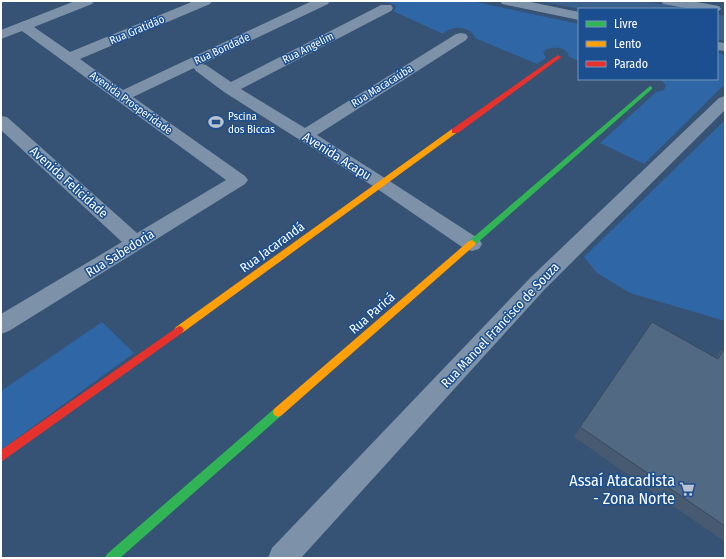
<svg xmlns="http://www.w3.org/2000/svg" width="726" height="559" font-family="'Fira Sans Condensed',sans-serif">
<rect width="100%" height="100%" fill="#365274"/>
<!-- green -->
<g fill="#2f66a5">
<path d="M384,1H472L579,24V61L569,57C567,46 550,45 543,52L546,58L537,64L475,38C471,25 450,25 443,34L393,11L396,7L395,5Z"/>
<path d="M717,53L725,55V84L644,164L600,143L656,92L664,90L666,85L660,79H717Z"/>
<path d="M725,120V321L630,293L597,273L584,257Z"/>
<path d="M102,322L134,353L1,450V391Z"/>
</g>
<!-- water -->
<g fill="#3b618d">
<path d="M540,1H645L688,9H579Z"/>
<path d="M717,14L725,16V41L717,39Z"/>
</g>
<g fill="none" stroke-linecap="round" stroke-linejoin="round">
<!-- street -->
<g fill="#7d92a8" fill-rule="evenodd">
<path d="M75,1H94L92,4L34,27L70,52L194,1H212L210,4L80,59L123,90L312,1H330L328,4L202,64L206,65L231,82L381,5H391L393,8L391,11L241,89L305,128L456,34L461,33L466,34L468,37L466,40L317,135L388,180L479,239L482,244L479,249L472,251L465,249L376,188L224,92L196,71L194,68L133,97L245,176L248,180L245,184L9,331L1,334V314L122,242L1,130V116L7,117L137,233L226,180L22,31L1,39V30Z"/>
<path d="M500,1H526L579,12V20L507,5L502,4Z"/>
<path d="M661,1H691L719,6L721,9L717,12V9H691L663,4Z"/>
<path d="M717,42L725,43V51L717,50Z"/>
<path d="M725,96V110L545,289L301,558H268L272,548L531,277L719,98Z"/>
</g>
<!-- fast -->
<g fill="#30b455" fill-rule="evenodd">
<path d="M650,86L652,87V89L475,245H469L468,243L469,241Z"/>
<path d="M278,407L282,409L283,412L282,415L120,558H105L107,554L274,409Z"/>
</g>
<!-- slow -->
<g fill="#ff9f0a" fill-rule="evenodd">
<path d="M452,129H458L459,131L182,333L179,334L176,333L174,330L176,327Z"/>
<path d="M472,240L476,243L475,245L282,415L278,417L274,415L273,412L274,409L469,241Z"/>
</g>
<!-- jam -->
<g fill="#e5322d" fill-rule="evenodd">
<path d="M558,55L561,57L560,58L458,133H452V129Z"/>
<path d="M179,326L182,327L184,330L182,333L1,462V450Z"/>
</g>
</g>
<!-- wall -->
<path fill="#475a72" d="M725,345V542L574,437L580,427L716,358L719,353Z"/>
<!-- building -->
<path fill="#526984" stroke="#394a5c" d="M652,322L718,359L725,347V526L580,427Z"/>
<!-- icons -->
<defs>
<g id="stadium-bare" transform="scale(1.2)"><path d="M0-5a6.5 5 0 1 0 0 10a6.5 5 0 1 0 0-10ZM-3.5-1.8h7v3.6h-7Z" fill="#b9c2ce" stroke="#1b4f8f" stroke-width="2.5" paint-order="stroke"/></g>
<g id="supermarket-bare" transform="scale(1.2)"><path d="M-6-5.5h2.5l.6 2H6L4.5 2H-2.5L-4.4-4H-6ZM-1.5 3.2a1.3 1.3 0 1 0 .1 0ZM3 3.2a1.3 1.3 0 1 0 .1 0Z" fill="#b9c2ce" stroke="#1b4f8f" stroke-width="2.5" paint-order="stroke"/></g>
</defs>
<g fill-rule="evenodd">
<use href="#stadium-bare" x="216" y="122"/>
<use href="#supermarket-bare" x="687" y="489"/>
</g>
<g text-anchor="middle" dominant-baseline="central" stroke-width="3" stroke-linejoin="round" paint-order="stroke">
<!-- far-street labels -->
<g font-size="11" fill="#fff" stroke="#1b4f8f">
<text transform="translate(137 30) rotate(-23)">Rua Gratidão</text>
<text transform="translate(308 48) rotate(-27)">Rua Angelim</text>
<text transform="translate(222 49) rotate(-25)">Rua Bondade</text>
<text transform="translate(382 86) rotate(-32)">Rua Macacaúba</text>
<text transform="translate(131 103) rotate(36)">Avenida Prosperidade</text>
</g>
<!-- far-poi labels -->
<g font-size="11" fill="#fff" stroke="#1b4f8f" text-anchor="start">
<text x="228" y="116">Pscina<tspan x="228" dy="13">dos Biccas</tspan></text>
</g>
<!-- street labels -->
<g font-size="13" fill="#fff" stroke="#1b4f8f">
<text transform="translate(337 156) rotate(32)">Avenida Acapu</text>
<text transform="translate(69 182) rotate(42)">Avenida Felicidade</text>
<text transform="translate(272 247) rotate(-36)">Rua Jacarandá</text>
<text transform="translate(120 253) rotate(-32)">Rua Sabedoria</text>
<text transform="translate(372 313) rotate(-41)">Rua Paricá</text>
<text transform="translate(500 325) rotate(-47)">Rua Manoel Francisco de Souza</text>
</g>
<!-- near-poi labels -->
<g font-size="16" fill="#fff" stroke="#1b4f8f" text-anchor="end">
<text x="675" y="480">Assaí Atacadista<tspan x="675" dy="18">- Zona Norte</tspan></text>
</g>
</g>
<!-- border -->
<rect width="726" height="559" fill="none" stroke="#ffffff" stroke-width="4"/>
<!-- legend -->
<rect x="578" y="8" width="140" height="72" fill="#1b4f8f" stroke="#7695bc"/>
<rect x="586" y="21" width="20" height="6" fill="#30b455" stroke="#7695bc"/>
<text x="614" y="28" font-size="12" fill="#ffffff">Livre</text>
<rect x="586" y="41" width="20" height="6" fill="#ff9f0a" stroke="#7695bc"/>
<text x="614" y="48" font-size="12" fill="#ffffff">Lento</text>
<rect x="586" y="61" width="20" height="6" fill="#e5322d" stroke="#7695bc"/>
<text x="614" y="68" font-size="12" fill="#ffffff">Parado</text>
</svg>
